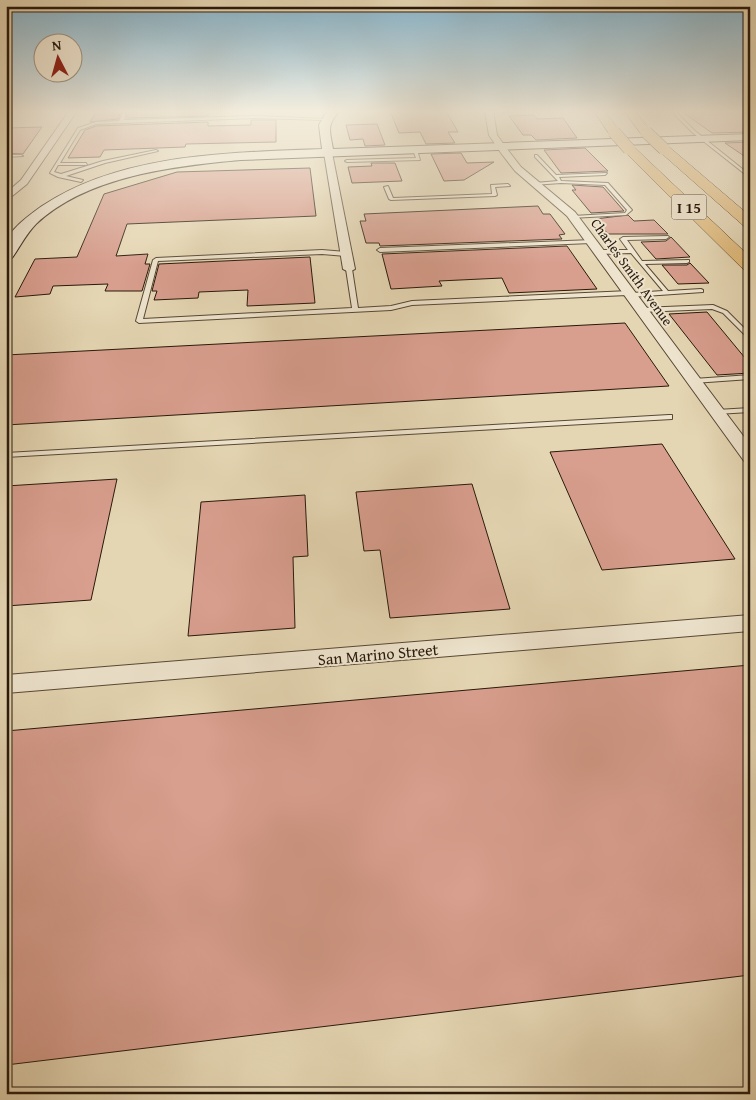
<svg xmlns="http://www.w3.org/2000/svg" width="756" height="1100" font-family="'Gentium Book Plus',serif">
<rect width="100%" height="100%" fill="#e5d6b3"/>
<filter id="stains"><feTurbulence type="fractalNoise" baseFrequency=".004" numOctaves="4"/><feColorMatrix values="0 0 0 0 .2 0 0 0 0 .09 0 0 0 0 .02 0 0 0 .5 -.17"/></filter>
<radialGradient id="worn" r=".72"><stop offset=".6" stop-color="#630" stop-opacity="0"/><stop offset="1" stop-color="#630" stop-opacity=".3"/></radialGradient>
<!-- building -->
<g fill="#d89e8e" stroke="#28190b">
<path d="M97,111H121L118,119L90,122Z"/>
<path d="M126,111H208V116L127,118Z"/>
<path d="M390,111H446L458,132H448L455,143L426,144L420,132L399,133Z"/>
<path d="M681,111H744L750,114V132L712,133Z"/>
<path d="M534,115L537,119L563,118L577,138L536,140L531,135H523L509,116Z"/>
<path d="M251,120H276V142L186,144L185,147L104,150L100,157L68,158L85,130L96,126L208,122V126L251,125Z"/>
<path d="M377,124L385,145L365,146L363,139L350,140L346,125Z"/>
<path d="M42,127L23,154L6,153V128Z"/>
<path d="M750,142V160L725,143Z"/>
<path d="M585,148L608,171L561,173L544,150Z"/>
<path d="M461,153L467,163L494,162L464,180L444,181L431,154Z"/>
<path d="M371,163H395L402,181L352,183L348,167L372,166Z"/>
<path d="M310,168L316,216L127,224L116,256L148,254L145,264H150L142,291H105L108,284L53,286L50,294L15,297L35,259L77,257L104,194L177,172Z"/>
<path d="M572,185L603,187L624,211L591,213L572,190H576Z"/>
<path d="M538,206L543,214H550L565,234L559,235L562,239L380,246L379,243H366L360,221H366L364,214Z"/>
<path d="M628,215L634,221L654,220L668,234H608L595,219Z"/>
<path d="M671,237L690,257L656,259L641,242L666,241Z"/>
<path d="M567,246L597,289L509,293L502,278L439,281L442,286L391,289L382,254Z"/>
<path d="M310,257L315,303L247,306L248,290L199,292L198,298L154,300L157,291H152L159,264Z"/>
<path d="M690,263L709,283L678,284L662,265H687Z"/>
<path d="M707,312L750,364V373L717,375L669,314Z"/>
<path d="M625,323L669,386L6,425V355Z"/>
<path d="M662,444L735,559L602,570L550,452Z"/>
<path d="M117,479L91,600L6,606V486Z"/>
<path d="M472,484L510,609L390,618L380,550L364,551L356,492Z"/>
<path d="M305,495L308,556L293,557L295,628L188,636L201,502Z"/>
<path d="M750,665V975L6,1065V731Z"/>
</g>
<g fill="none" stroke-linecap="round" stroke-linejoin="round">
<!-- lane casing -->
<g stroke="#574835" stroke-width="2">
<g id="lane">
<path d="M489,111H530L490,113Z"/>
<path d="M671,111H675L695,131L750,175V178L693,133Z"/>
<path d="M123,112L126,113L124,120L255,116L327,119L325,120L255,118L96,124L80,130L60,163H86L87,165H58L54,172L61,174L103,161L156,150L158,151L105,163L66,176L83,180L81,182L58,177L50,173L78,128L96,122L119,121Z"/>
<path d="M415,149L417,150L420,160L347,162L345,161L347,160L416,158L413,150Z"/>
<path d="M6,155H21L23,156L6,157Z"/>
<path d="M535,155H537L556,175L607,173L605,175L559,177L561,181L608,183L632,210L626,215L571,218V217L573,216L625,213L627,210L605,185L561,183L533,185L535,183L558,181L535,157Z"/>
<path d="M6,167H10L11,168L6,169Z"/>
<path d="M508,184L510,186L495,187L497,195L495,196L391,200L389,199L384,187L388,186L393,198L492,194L491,185Z"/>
<path d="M668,236L669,237L666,239L627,240L642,261L689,260V262L687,263L645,264L668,291L701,289L703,290V292L630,297L627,295L412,305L391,310L139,323L136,321L153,260L156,258L322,250L346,252L349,254L346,256L322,254L158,261L143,319L352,308L346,269L349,267L352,269L358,308L391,306L412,301L629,291L632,293L663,291L631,253L599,254L596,252L599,250H628L620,239L623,237Z"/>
<path d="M593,240L594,241L591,243L380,252L377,250L380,248Z"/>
<path d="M713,305L727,311L750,334V340L723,313L712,309L641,312L638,310L641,308Z"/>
<path d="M750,375V379L694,383L691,381L694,379Z"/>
<path d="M750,408V412L717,414L713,412L717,410Z"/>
<path d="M669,415H672V419L6,457V453Z"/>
</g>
</g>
<!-- street casing -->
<g stroke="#574835" stroke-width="2">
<g id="street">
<path d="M69,111H77L27,184L6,201V193L21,180Z"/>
<path d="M485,111H493L497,135L507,149L521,167L575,212L750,445V462L744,461L567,216L515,171L501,153L489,135Z"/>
<path d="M328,150L332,153L355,269L349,272L343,269L324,153Z"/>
<path d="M750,615V631L6,693V675Z"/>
</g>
</g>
<!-- secondary casing -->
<g stroke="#28190b" stroke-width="2">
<path id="secondary" d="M327,111H339C326,127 330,130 333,149L750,134V140L241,160C174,166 87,176 36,224C26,234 20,247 12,258L6,260C6,255 6,249 6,244C8,230 31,214 42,206C122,153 228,153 322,149L319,125Z"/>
</g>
<!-- highway casing -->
<g stroke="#28190b" stroke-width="1">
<g id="highway">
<path d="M594,111H605L620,132L618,135H610Z"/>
<path d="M624,111H635L652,132L650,135H642Z"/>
<path d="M629,145L633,146L750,257V271L744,270L625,152L623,149Z"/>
<path d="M664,145L668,146L750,216V229L745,227L660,152L658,149L660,146Z"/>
</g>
</g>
<!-- lane -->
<use href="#lane" fill="#eee4ce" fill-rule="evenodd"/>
<!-- street -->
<use href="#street" fill="#eee4ce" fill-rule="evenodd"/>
<!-- secondary -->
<use href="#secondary" fill="#eee4ce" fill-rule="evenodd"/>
<!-- highway -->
<use href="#highway" fill="#e2bb7a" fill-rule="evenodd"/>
<!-- highway-bridge casing -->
<g stroke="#28190b" stroke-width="13" stroke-linecap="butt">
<g id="highway-bridge">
<path d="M614,132L629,149"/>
<path d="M646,132L664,149"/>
</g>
</g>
<!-- highway-bridge -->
<use href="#highway-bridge" stroke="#e2bb7a" stroke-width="12"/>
</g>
<!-- sky -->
<linearGradient id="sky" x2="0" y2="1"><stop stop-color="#87b6cf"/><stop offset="0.42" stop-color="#f3eddd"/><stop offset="1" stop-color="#f3eddd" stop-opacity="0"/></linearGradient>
<rect width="756" height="265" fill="url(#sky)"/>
<g text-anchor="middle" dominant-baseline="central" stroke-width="4" stroke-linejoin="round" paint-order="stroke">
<!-- far-street labels -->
<g font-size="14" fill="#28190b" stroke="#eee4ce">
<text transform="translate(632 272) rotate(54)">Charles Smith Avenue</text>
</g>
<!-- shield labels -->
<rect fill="#eee4ce" stroke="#635646" stroke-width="1" x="671.5" y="194.5" width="35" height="25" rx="4"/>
<g font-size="15" font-weight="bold" fill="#28190b">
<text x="689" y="207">I 15</text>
</g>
<!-- street labels -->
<g font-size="16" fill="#28190b" stroke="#eee4ce">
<text transform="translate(378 654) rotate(-5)">San Marino Street</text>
</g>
</g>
<!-- margin -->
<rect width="756" height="1100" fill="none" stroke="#e5d6b3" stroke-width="25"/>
<rect x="8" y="8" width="741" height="1085" fill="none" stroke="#28190b" stroke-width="2.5"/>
<rect x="12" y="12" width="731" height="1075" fill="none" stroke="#28190b"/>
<!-- north arrow -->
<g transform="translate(58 58) rotate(354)"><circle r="24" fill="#eee4ce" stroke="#9f9380"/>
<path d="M0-4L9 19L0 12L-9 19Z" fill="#8f2418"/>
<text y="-8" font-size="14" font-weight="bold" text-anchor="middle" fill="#28190b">N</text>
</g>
<rect width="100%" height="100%" filter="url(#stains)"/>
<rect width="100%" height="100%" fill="url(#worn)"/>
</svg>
